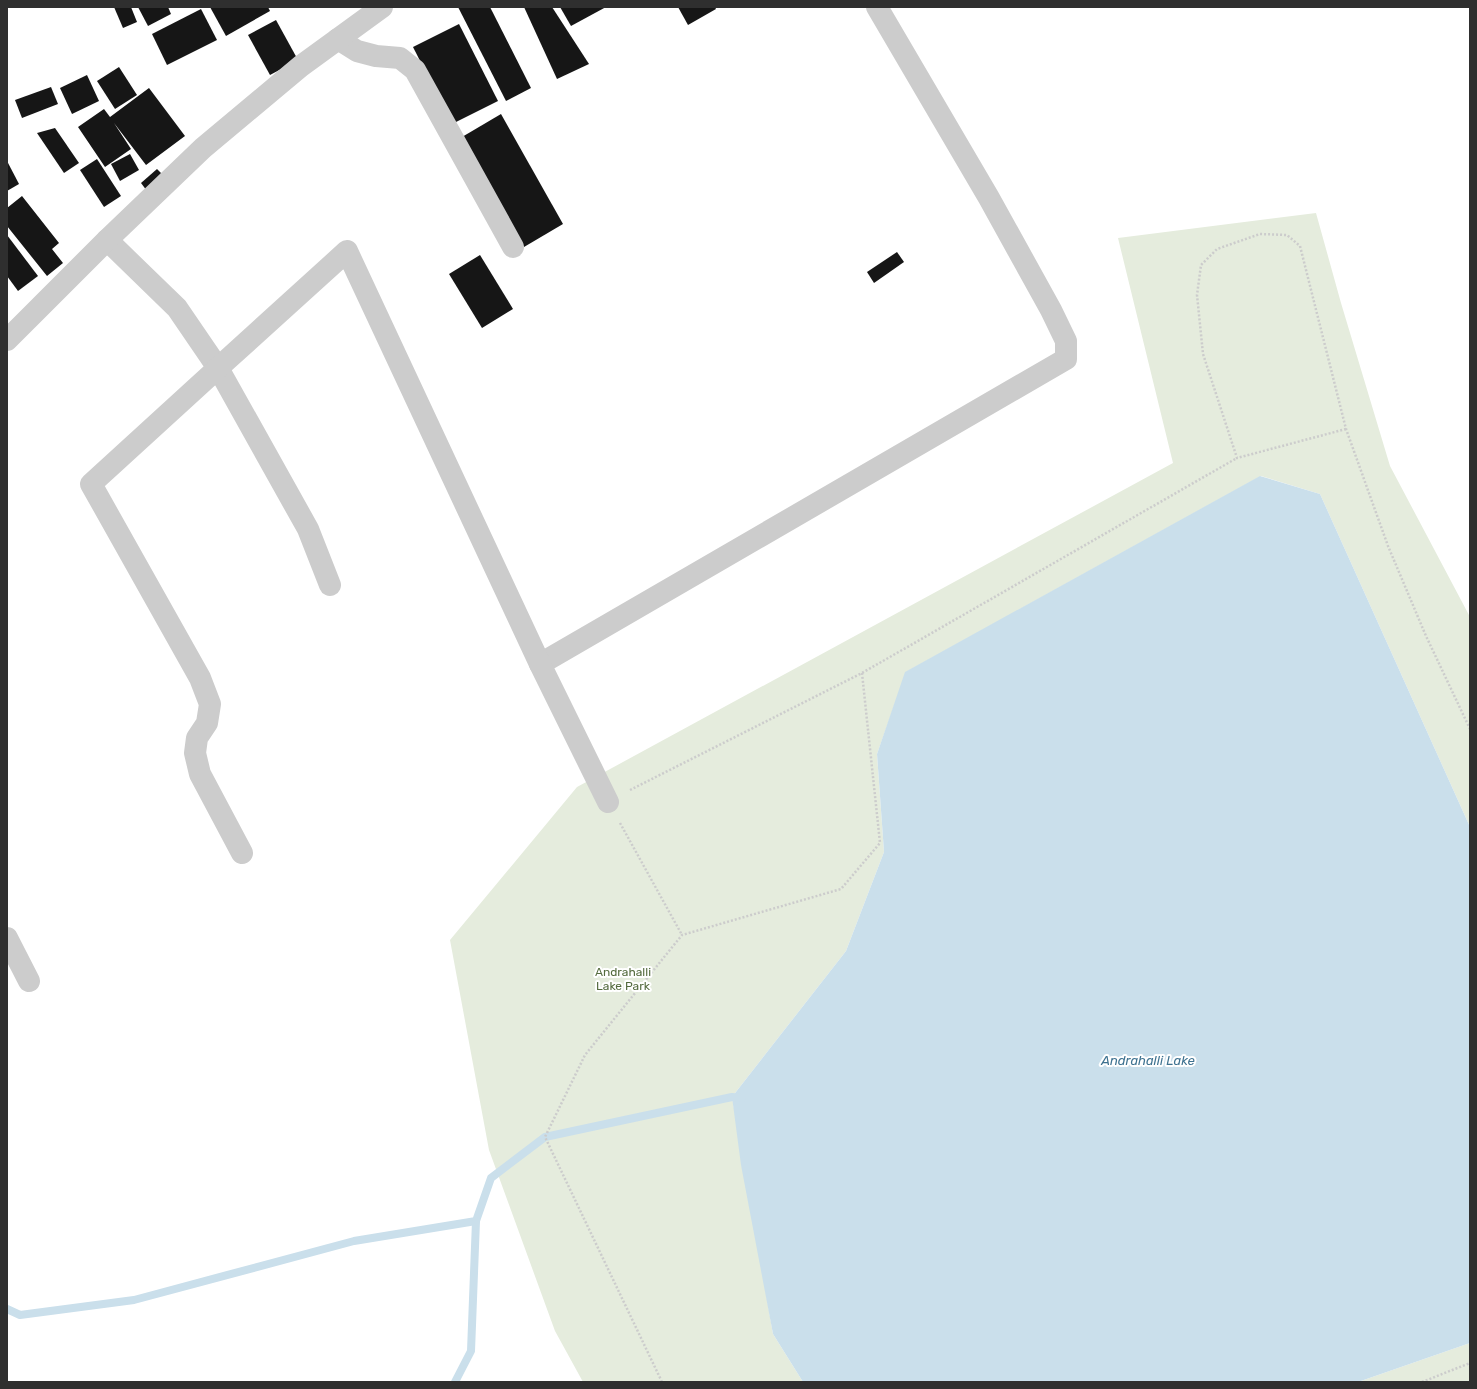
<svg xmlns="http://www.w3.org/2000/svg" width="1477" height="1389" font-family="Rubik,sans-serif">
<rect width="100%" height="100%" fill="#fff"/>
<!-- green -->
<g fill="#e5ecdd">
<path d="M1316,213L1341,303L1390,466L1470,617V827L1320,494L1261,476L906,672L877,754L884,852L846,951L732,1097L773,1334L803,1382H583L555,1331L489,1150L450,940L577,787L1173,463L1118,238Z"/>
<path d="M1470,1343V1382H1358Z"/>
</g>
<!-- water -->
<path fill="#cadfeb" d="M1260,476L1320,494L1470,827V1343L1358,1382H803L773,1334L741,1165L732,1097L846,951L884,852L877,754L905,672Z"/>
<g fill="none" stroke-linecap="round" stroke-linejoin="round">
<!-- stream -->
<g stroke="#cadfeb" stroke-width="8">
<path d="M7,1309L20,1315L134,1300L354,1241L476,1221L491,1178L545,1137L732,1097L742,1098"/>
<path d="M455,1382L471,1351L476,1221"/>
</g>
</g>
<!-- building -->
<g fill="#161616">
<path d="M114,7H131L137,22L123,28Z"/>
<path d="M138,7H168L171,14L148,26Z"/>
<path d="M210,7H268L270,11L226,36Z"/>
<path d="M458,7H490L531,88L506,101Z"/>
<path d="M524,7H552L589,64L557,79Z"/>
<path d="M560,7H606L571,26Z"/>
<path d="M678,7H715L716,9L688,25Z"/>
<path d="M201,9L217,40L167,65L152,34Z"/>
<path d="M276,20L298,60L270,75L248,35Z"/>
<path d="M459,24L498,101L452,124L413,47Z"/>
<path d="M119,67L137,95L115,109L97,81Z"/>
<path d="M87,75L99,101L72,114L60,88Z"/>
<path d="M51,87L58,104L22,118L15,100Z"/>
<path d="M149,88L185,136L146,165L114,123L131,149L105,167L78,127L104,109L110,117Z"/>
<path d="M501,114L563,224L524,247L462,137Z"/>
<path d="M55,128L79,163L64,173L37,133Z"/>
<path d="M130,154L139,170L120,181L111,164Z"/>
<path d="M97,159L121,196L104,207L80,170Z"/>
<path d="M7,161L19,184L7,191Z"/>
<path d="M157,169L164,176L147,191L141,183Z"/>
<path d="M22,196L59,243L52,249L63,263L47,276L7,226V208Z"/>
<path d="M7,235L38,276L18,291L7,276Z"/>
<path d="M897,252L904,262L874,283L867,272Z"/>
<path d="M480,255L513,309L482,328L449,274Z"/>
</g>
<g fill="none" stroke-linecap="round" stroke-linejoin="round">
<!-- path -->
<g stroke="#ccc" stroke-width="2.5" stroke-dasharray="2 2" stroke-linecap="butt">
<path d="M1346,429L1237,458L1203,354L1197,295L1201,265L1217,249L1260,234L1287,235L1300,246L1346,429L1388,546L1426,636L1470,729"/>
<path d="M630,790L862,673L1237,458"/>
<path d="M620,823L682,935"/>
<path d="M662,1382L545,1137L585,1055L682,935L841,889L880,843L862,673"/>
<path d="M1422,1382L1470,1363"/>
</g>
<!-- minor -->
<g stroke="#ccc" stroke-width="22">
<path d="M338,39L357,51L376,56L400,58L415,70L513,247"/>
<path d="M107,240L177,308L218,368L308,529L330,585"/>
<path d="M540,664L1066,359V341L1051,310L989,198L877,7"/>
<path d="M242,853L200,774L195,753L197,738L207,723L210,704L200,678L91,484L218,368L347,251L540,664L608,802"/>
<path d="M7,938L29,981"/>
</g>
<!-- tertiary -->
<path stroke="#ccc" stroke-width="22" d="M7,340L107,240L203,148L301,66L382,7"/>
</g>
<g text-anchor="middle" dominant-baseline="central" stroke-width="4" stroke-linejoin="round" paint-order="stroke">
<!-- park labels -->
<g font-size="12" fill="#536a3d" stroke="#fff">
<text x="623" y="972">Andrahalli<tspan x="623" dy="14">Lake Park</tspan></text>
</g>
<!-- water labels -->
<g font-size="13" font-style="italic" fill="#3e7290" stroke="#fff">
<text x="1148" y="1060">Andrahalli Lake</text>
</g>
</g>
<!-- border -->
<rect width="1477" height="1389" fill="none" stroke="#2f2f2f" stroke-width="16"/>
</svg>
